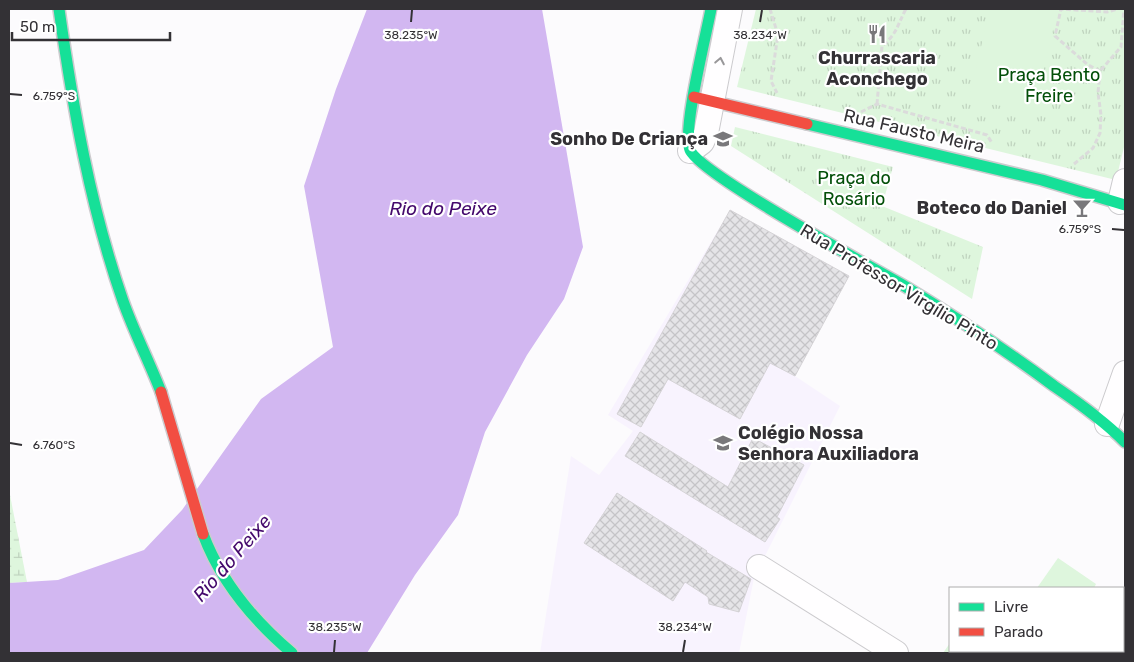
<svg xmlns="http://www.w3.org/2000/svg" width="1134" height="662" font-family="Rubik,sans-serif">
<defs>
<pattern id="wetland-marsh" width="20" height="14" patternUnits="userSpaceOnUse" patternTransform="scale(1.25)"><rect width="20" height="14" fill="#def6dd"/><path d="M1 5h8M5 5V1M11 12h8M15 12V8" fill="none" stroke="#bfd3be"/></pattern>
<pattern id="park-tufts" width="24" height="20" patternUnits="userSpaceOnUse" patternTransform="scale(1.25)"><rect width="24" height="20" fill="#def6dd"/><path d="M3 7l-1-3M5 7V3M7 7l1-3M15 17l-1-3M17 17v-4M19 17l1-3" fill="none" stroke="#bfd3be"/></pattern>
<pattern id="building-cross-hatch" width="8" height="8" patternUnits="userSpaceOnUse" patternTransform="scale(1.25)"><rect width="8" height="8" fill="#e5e4e7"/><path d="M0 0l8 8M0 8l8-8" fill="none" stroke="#c5c4c7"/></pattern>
</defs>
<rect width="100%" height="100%" fill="#fcfbfd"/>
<!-- built -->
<path fill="#f8f3fe" d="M730,210L849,276L795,376L840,406L754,578L739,653H540L571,456L599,475L633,431L608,415Z"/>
<!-- wetland -->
<path fill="url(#wetland-marsh)" d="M9,490L27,582L9,583Z"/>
<!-- park -->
<g fill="url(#park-tufts)">
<path d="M756,9H1125V143L1116,180L737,87Z"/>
<path d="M735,127L893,167L882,206L983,247L972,299L731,146Z"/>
</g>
<!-- pitch -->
<g fill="#def6dd">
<path d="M990,9H1058L1033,114L969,98Z"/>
<path d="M1058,558L1096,584L1094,588H1037Z"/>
<path d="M950,643V651H1055L1053,653H943Z"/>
</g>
<!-- water -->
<path fill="#d2b7f1" d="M367,9H542L583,247L564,299L527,355L485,432L458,515L415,575L367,653H9V583L58,580L144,550L182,510L261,399L333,347L304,186L336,89Z"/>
<!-- building -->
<g fill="url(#building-cross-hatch)" stroke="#d5d3d6">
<path d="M730,210L849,276L795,376L770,363L740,419L668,379L641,427L617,414Z"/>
<path d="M640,432L728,487L753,438L804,465L777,517L780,519L765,542L625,456Z"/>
<path d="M617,493L707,551L706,552L751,579L739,612L709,604L708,597L685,582L673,601L584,543Z"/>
</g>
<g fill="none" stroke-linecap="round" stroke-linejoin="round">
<!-- street casing -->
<g stroke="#cccbce" stroke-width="26">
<g id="street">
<path d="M690,151L702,142L706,133L730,9"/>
<path d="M1120,202L1125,181"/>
<path d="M1107,424L1125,373"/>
<path d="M759,567L896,653"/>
</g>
</g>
<!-- fast casing -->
<g stroke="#cccbce" stroke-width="14">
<g id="fast">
<path d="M59,9C73,108 90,206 123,301C134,332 149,361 161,392"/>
<path d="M711,9C706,36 682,130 690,150C700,174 873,268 906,287C957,318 1007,351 1054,386C1079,403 1103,420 1125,442"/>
<path d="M807,124L1042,180L1125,205"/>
<path d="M203,534C221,582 253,620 292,653"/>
</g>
</g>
<!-- jam casing -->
<g stroke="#cccbce" stroke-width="14">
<g id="jam">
<path d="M694,97L807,124"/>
<path d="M161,392L203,534"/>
</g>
</g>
<!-- path -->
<g stroke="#dbdbdb" stroke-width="3" stroke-dasharray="5 2.5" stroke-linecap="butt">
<path d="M770,9L778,35L771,81L777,93"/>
<path d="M1100,71L1088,65L1055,36L1061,9L1107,12L1118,9"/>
<path d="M877,104L882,46C898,33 897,25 906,9"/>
<path d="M861,112L877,104L987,135L992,143"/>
<path d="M1074,164L1093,148L1100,133L1101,115L1098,93L1100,71L1121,47L1124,9"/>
</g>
<!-- street -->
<use href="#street" stroke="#fffeff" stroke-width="24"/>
<!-- fast -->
<use href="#fast" stroke="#16e098" stroke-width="11"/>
<!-- jam -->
<use href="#jam" stroke="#f24e42" stroke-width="11"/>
</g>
<!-- one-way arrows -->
<defs><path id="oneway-chevron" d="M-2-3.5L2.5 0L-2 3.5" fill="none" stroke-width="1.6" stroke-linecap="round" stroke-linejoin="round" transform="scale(1.25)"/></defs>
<use stroke="#99989a" href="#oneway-chevron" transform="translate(720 61) rotate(-79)"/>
<!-- ticks -->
<path fill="none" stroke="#333135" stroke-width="2" d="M411,22L412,10M760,22L762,10M10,94L22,95M1112,229L1124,230M10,443L22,445M334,652L335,640M683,652L685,640"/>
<!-- icons -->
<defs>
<g id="restaurant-bare" transform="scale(1.5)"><path d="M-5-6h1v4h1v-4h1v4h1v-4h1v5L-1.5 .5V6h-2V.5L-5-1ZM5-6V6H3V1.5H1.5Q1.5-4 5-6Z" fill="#79787b" stroke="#fff" stroke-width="2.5" paint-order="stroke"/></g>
<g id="school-bare" transform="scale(1.5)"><path d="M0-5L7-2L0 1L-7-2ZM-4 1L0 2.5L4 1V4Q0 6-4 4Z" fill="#79787b" stroke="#fff" stroke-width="2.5" paint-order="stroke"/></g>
<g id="bar-bare" transform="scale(1.5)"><path d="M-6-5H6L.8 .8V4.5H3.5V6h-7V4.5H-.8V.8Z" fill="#79787b" stroke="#fff" stroke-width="2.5" paint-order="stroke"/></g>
<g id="university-bare" transform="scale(1.5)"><path d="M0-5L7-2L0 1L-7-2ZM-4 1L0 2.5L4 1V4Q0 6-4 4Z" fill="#79787b" stroke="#fff" stroke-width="2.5" paint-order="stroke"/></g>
</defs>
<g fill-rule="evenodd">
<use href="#restaurant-bare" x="877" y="34"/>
<use href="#school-bare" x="723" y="139"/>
<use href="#bar-bare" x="1082" y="208"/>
<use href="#university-bare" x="723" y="443"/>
</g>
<g text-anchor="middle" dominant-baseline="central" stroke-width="4.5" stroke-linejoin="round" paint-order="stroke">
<!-- poi labels -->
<g font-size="18" font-weight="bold" fill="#333135" stroke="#fff" text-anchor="end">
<text x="877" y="58" text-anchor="middle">Churrascaria<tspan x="877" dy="21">Aconchego</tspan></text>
<text x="708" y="139">Sonho De Criança</text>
<text x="1067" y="208">Boteco do Daniel</text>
<text x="738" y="433" text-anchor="start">Colégio Nossa<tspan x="738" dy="21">Senhora Auxiliadora</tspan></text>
</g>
<!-- park labels -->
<g font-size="18" fill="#034f09" stroke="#fff">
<text x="1049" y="75">Praça Bento<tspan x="1049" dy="21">Freire</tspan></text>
<text x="854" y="178">Praça do<tspan x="854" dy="21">Rosário</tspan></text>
</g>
<!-- street labels -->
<g font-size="18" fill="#333135" stroke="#fff">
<text transform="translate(914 131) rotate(13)">Rua Fausto Meira</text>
<text transform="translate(899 287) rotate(31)">Rua Professor Virgílio Pinto</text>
</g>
<!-- water labels -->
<g font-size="19" font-style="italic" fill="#44096c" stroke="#fff">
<text x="443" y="208">Rio do Peixe</text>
<text transform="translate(232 558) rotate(-49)">Rio do Peixe</text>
</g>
</g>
<g font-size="12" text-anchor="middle" fill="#333135" stroke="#fff" stroke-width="4.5" stroke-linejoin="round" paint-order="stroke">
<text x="411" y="39">38.235°W</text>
<text x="760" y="39">38.234°W</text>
<text x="54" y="100">6.759°S</text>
<text x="1080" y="233">6.759°S</text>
<text x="54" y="449">6.760°S</text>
<text x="335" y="631">38.235°W</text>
<text x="685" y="631">38.234°W</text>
</g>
<!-- border -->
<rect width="1134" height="662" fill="none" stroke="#333135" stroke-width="20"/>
<!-- legend -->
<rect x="949" y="587" width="175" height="65" fill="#ffffff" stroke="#adadae"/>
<rect x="959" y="603" width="25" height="8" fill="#16e098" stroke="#adadae"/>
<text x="994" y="612" font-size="15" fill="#333135">Livre</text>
<rect x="959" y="628" width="25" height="8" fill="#f24e42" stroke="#adadae"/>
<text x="994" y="637" font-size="15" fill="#333135">Parado</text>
<!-- scale -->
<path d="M12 32v8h158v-8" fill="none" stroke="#333135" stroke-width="2.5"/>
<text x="20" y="32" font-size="15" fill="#333135" stroke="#ffffff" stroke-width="4" paint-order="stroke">50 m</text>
</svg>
